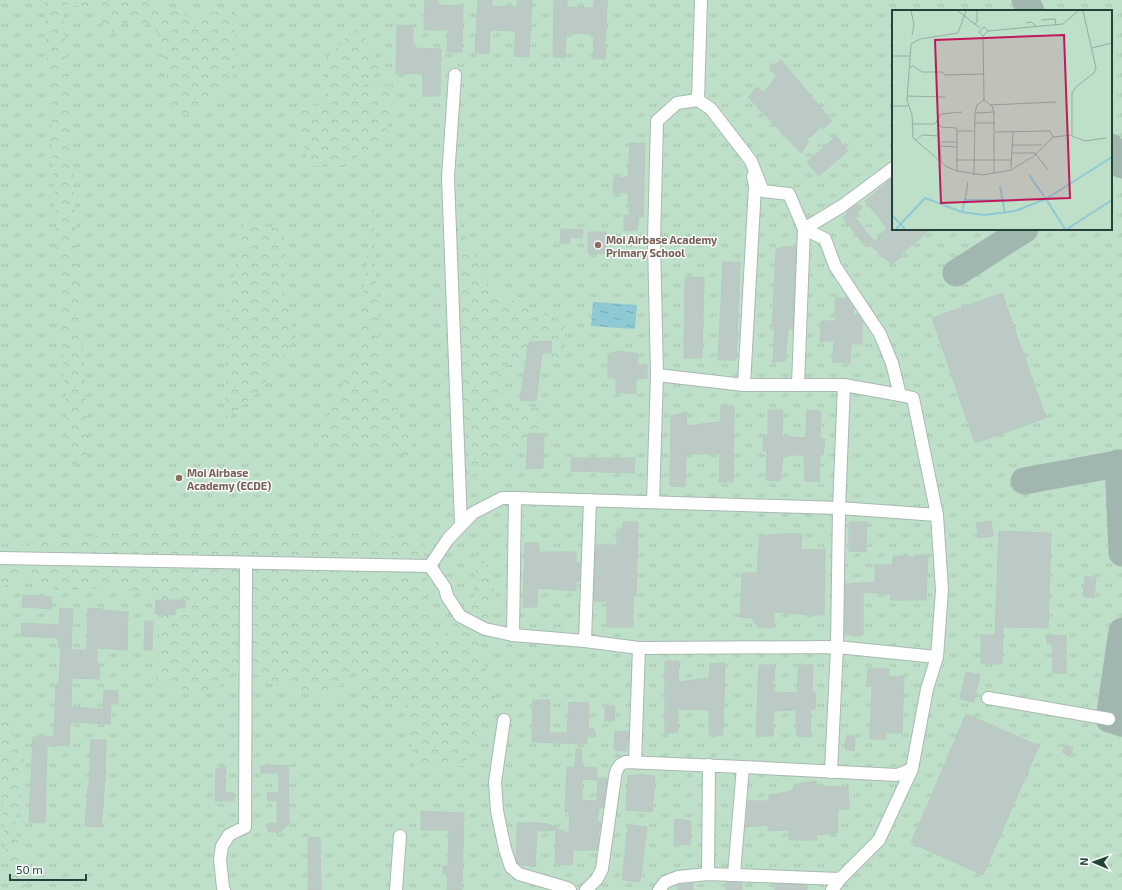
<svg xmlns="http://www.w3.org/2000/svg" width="1122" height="890" font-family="'Exo 2',sans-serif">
<defs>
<pattern id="grass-tufts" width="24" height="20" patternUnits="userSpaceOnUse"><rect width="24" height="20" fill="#bfe0c8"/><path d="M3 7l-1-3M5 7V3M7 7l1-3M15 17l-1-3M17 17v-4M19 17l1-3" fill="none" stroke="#a4c1ad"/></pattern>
<pattern id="forest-crowns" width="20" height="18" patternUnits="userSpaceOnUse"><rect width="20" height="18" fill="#bfe0c8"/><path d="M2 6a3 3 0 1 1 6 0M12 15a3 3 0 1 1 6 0" fill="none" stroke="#a4c1ad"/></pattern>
<pattern id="water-ripples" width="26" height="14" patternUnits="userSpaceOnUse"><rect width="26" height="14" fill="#8ec9d4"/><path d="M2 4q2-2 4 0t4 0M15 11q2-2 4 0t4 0" fill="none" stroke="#74a5ad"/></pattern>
</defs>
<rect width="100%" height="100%" fill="#e6efeb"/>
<!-- grass -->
<path fill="url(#grass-tufts)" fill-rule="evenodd" d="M0,0H1122V890H0ZM893,11H1111V229H893Z"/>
<!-- forest -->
<g fill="url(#forest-crowns)">
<path d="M44,0H146L192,17L235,8L236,72L204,109L172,118L161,37L149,23L123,22L107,37L96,8L63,4L89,453L69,469Z"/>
<path d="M357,28L382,66L363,87L395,85L387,135L345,166H308L297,111L329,102L320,64Z"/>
<path d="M441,179L487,286L532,311L564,321L566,359L497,366L501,409L541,408L543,443L494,451L465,483L450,269Z"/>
<path d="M374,192L375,259L381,368L417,459L379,447L314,451L337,398L359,337Z"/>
<path d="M244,222L285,230L280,284L296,336L261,390L225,420L227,311Z"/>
<path d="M257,528L393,536L423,543L432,646L473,605L478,541L496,595L479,650L500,706L476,731L464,766L415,767L404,696L366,709L355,660L331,698L269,682L239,664L212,693L156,686L162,600L121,587L60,591L26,576L0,588V550L32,542L125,533Z"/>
<path d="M0,706L24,758L15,828L29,890H16L5,848L1,770L0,767Z"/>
</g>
<!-- water -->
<path fill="url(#water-ripples)" d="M593,302L637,305L635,329L591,326Z"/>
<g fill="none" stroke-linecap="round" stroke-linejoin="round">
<!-- taxiway -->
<g stroke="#a2b6b0" stroke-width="27">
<path d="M1025,0L1031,11"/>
<path d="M1111,147L1122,165"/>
<path d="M956,273L1025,229"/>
<path d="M1118,463L1122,553"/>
<path d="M1024,481L1122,463"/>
<path d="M1122,631L1109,719L1122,723"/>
</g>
</g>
<!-- building -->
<g fill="#bbcac4" stroke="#b8c9c2">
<path d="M425,0H438V5L463,6L462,52H447L448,30H424Z"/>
<path d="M478,0H492V6L517,7L518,0H532L529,57L514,56L516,31L490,30L489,54L475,53Z"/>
<path d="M554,0H567V7L593,8L594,0H607L605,59H593L594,34L566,33L565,58L553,57Z"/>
<path d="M397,25L413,26V48L441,49L440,96H423V74L396,73Z"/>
<path d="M781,60L832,121L823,129L821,127L807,139L809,141L801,153L748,97L757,87L764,92L777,76L769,69Z"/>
<path d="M836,136L848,151L819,176L807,162Z"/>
<path d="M630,143H645L643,216H639L637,230L624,231V215H630L628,193H613L614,178L628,177Z"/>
<path d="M893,177V229H931L900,255L901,257L891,264L871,246L887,228L865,201Z"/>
<path d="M857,204L863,207L854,216L874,241L866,247L843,218L849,210Z"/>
<path d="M561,229L583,230L582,238L570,237V243H560Z"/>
<path d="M588,232H606V254L588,253Z"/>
<path d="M781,247H796L793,329H788L785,361L773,362L775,329H772L776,250Z"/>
<path d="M723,262H740L736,360H718Z"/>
<path d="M704,277L702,358H684L685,278Z"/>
<path d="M1002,293L1046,418L975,443L932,318Z"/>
<path d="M835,298H847L854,308L853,316H859L862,321V344H851L850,363L833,362L834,340L820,342L821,321H835Z"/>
<path d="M552,341L551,353H542L536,401L520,400L529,342Z"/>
<path d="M619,351L638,354L637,365L647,364V378L636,379V393H616V378H608V354Z"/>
<path d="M721,406H734L733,482H719L720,454H686L685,487L670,486L671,416L687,412L686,426L720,422Z"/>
<path d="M768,410H783L782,436L806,438L807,410L821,411L820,438L825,439L823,455H820L819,482L805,481L804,455H783L780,481L766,480L767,451H763V436L768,435Z"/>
<path d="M528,433L544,434L543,468L526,469Z"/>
<path d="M571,458H635L634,473L571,471Z"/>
<path d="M991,521L993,536L979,538L976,523Z"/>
<path d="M623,522H638L636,596H633V627H607V601H594L596,545H617V529H623Z"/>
<path d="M849,522H867L866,552L849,551Z"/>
<path d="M999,531L1051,533L1048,628L1003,627L1002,664H981V635H995Z"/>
<path d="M783,534H802L801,550L825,549L824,615H809L774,612V627L758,628L752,618L740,617L742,573H757L760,536Z"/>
<path d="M525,543H539V552H576V563H580V581H576V591L538,588L537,607H523Z"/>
<path d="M915,555H928L926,600H890L891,594L863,592V635H845V584L875,582V565H893V556L915,557Z"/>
<path d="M1085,576L1096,578L1094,598L1083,596Z"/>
<path d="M23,595L52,597L51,609L22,607Z"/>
<path d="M156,600H185V608H175V615L155,614Z"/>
<path d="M60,608L73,609L71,650H87L88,608L103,609V610L128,612L127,650L97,648V664H100L99,679L72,678L71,707L103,709L104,690L118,691V704H111L110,724L70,722L69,746L47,745L45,823L29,822L33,737H54L56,684H59L61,647H58V638L21,636L22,623L59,625Z"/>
<path d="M145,621H153L152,650H144Z"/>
<path d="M1066,635V673H1053L1052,644H1047V636Z"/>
<path d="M665,661H679L678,682L709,678L710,664L725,663L723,735H709V710L678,709V733H665Z"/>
<path d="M759,665H775L773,692L797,693L799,665H813L812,692H816L815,709L810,710L811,737L797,736L796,710L774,711L773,736H756Z"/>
<path d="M868,668L889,669L888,676L904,677L902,733H886V739H870L872,686L867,685Z"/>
<path d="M966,672L980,675L974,702L960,699Z"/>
<path d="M533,700H550L549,733H567L569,702L589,703L588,728L594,729L595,736H587V744L532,742Z"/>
<path d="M605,706H615L614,721H605Z"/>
<path d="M966,714L1039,746L983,875L911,843Z"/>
<path d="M615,731L629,732L628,741H627L626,751L614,750Z"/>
<path d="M847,735L855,737L854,751L845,749Z"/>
<path d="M91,740H106L105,779L101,827L85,826L88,787H89Z"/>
<path d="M1066,745L1073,748L1070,756L1062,752Z"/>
<path d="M576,749H581L582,767L597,768V780L582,779V800L597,801L598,778H607L603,808H599L597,821L601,822L600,830H599L597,850H573L572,865L555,864L556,830L537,831L535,866L520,865L517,863L516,859L517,823H545L569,833L570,812H565L567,767H575Z"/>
<path d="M288,765L289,823H290L277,834V832H268V823H277V801H268L267,793H279V773H261V766Z"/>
<path d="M226,767L225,793H234V801H215L216,769Z"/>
<path d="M628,775L655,776L652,812L626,810Z"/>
<path d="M816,781V786L848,787L849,809H838L837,833L816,835L817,840H789V830L768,831V825L746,827L748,801H769V795L792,791V789L802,783Z"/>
<path d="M421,811L464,813L462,890H447L448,874H443V866H448L449,830H421Z"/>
<path d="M675,819L691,821L690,845L674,844Z"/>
<path d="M628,825L647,827L640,882L622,880Z"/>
<path d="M320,837L321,890H308V838Z"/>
<path d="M727,882L742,883V890H726Z"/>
<path d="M693,883V890H678L679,885Z"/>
<path d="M775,884L807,885V890H775Z"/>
</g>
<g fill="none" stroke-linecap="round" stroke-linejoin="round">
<!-- minor casing -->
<g stroke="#a8b8b2" stroke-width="14">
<g id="minor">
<path d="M701,0L698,100L711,109L751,161L763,191L789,194L804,229L825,239L835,266L880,334L892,363L900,395L913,398L937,515L942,590L937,657L927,689L912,769L879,840L840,879L832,890"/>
<path d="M455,75L448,177L461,525"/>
<path d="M657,375L744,385H844L900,395"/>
<path d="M744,385L755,186L753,176"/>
<path d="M798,385L804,229L842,206L893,168"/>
<path d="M502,498H515L513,635L485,629L460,616L447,596L445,588L430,566L448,539L473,513Z"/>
<path d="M515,498L839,508L937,515"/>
<path d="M653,502L657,375L654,241L657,121L677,103L698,100"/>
<path d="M0,558L430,566"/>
<path d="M513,635L585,641L639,648L837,647L937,657"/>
<path d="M585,641L590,500"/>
<path d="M988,698L1109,719"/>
<path d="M504,720L495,782L497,811L505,849L511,867L519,874L567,888L570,890"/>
<path d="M635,762L639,648"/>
<path d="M831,772L837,647L839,508L844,385"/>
<path d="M708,874L709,765"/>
<path d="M734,874L743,767"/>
<path d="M224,890L223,888L220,859L222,846L229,835L245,827L246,563"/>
<path d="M396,890L400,836"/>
<path d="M586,890L597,879L602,869L615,777C616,770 618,765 625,762L743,767L897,775L912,769"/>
<path d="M659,890L665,882L678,877L708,874L840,879"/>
</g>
</g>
<!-- minor -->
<use href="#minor" stroke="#fff" stroke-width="12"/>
</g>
<!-- markers -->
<g fill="#8d6e63" stroke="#f7fbf9" stroke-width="1.5">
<circle cx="598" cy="245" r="4"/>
<circle cx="179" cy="478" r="4"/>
</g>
<g text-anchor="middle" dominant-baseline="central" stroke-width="3" stroke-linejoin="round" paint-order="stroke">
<!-- education labels -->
<g font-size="11" font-weight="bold" fill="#785e54" stroke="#f7fbf9" text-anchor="start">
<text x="606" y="239">Moi Airbase Academy<tspan x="606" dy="13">Primary School</tspan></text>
<text x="187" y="472">Moi Airbase<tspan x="187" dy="13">Academy (ECDE)</tspan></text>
</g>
</g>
<!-- overview -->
<g transform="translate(892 10)">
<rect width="220" height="220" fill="#e6efeb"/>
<path d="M0,1H220V219H0Z" fill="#bfe0c8"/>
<path d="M18,1H45L46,6L27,7L24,11L10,10ZM121,1L127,17L160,13L163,8L173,5V1H176L173,14L108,20L109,23L173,17L178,11L177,17L128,26L101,27L95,25L98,17L107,16L96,6L99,5L103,9L109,7L119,15L122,13ZM78,15L91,25L97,65L95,89L81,91L87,97H96L72,101L63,96V89L73,87L71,82L78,80L72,77L77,63L73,59V51L86,52L89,32L84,22H79L62,32L31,36L60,29L76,20ZM0,19L5,24L16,25L15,37L2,38ZM177,31L171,53L172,59L163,60L156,51L170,47L167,41L171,39L172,34L107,40L104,37ZM112,60L141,62L140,68L125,70ZM158,69L159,73L165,72L170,77L165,81L162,79V83L155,82L150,71ZM108,73L125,79L146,80L121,82L108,88ZM148,90L133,97L128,109H123L121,99L115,100L116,106H111L109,99L104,95Z" fill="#bfe0c8"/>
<path fill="none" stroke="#8ec9d4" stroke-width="2" d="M108,176L113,204M70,202L73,190H111M0,205L13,219M4,219L33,188L70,202L92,205L123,201L154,189L137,165M173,219L154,189L220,147M175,219L220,190"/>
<path fill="none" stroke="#98aaa4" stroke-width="1" d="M19,1L22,14L20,25M66,1L88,18M74,1L66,23L28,29L19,34L15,90L20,105L21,128L55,157L65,161L91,165L119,160L142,146L161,127L180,125V83L185,76L202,63L204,58L191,1M149,10L163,9L164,16M134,13L139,12L145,17M82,14L85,12V1M96,21L92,17L87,22L91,26L96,21L171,14L186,1M91,26L92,90L100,96L102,102L83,103L85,95L92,90M200,38L220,33M0,46H18M17,58L21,56L30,62H50L53,65L92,64M15,86L53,87M98,95L164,92M0,96H16M82,113H103M21,114H43L49,104L70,102M45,114L49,117L64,118L65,121H81M65,121V161M103,122L158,121L161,127M180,126L193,131L214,128M24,130L30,125L47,126L49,151M49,132H65M120,135H150M49,136L65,137M120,143H143L156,160M64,150H120M119,158L121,122M102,164V102M82,165L83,103M73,190L76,172"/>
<path fill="#c2185b" fill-opacity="0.15" stroke="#c2185b" stroke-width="2" d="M172,25L178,188L49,193L43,30Z"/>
<rect width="220" height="220" fill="none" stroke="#24423a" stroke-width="2"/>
</g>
<!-- north arrow -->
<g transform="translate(1094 862) rotate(272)" stroke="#f7fbf9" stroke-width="3" paint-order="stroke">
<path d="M0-3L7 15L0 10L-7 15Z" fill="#24423a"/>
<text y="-6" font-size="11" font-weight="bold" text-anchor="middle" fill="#24423a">N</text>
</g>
<!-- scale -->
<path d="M10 874v6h76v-6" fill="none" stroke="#24423a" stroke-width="2"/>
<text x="16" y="874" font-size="12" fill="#24423a" stroke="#f7fbf9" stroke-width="3" paint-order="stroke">50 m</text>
</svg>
